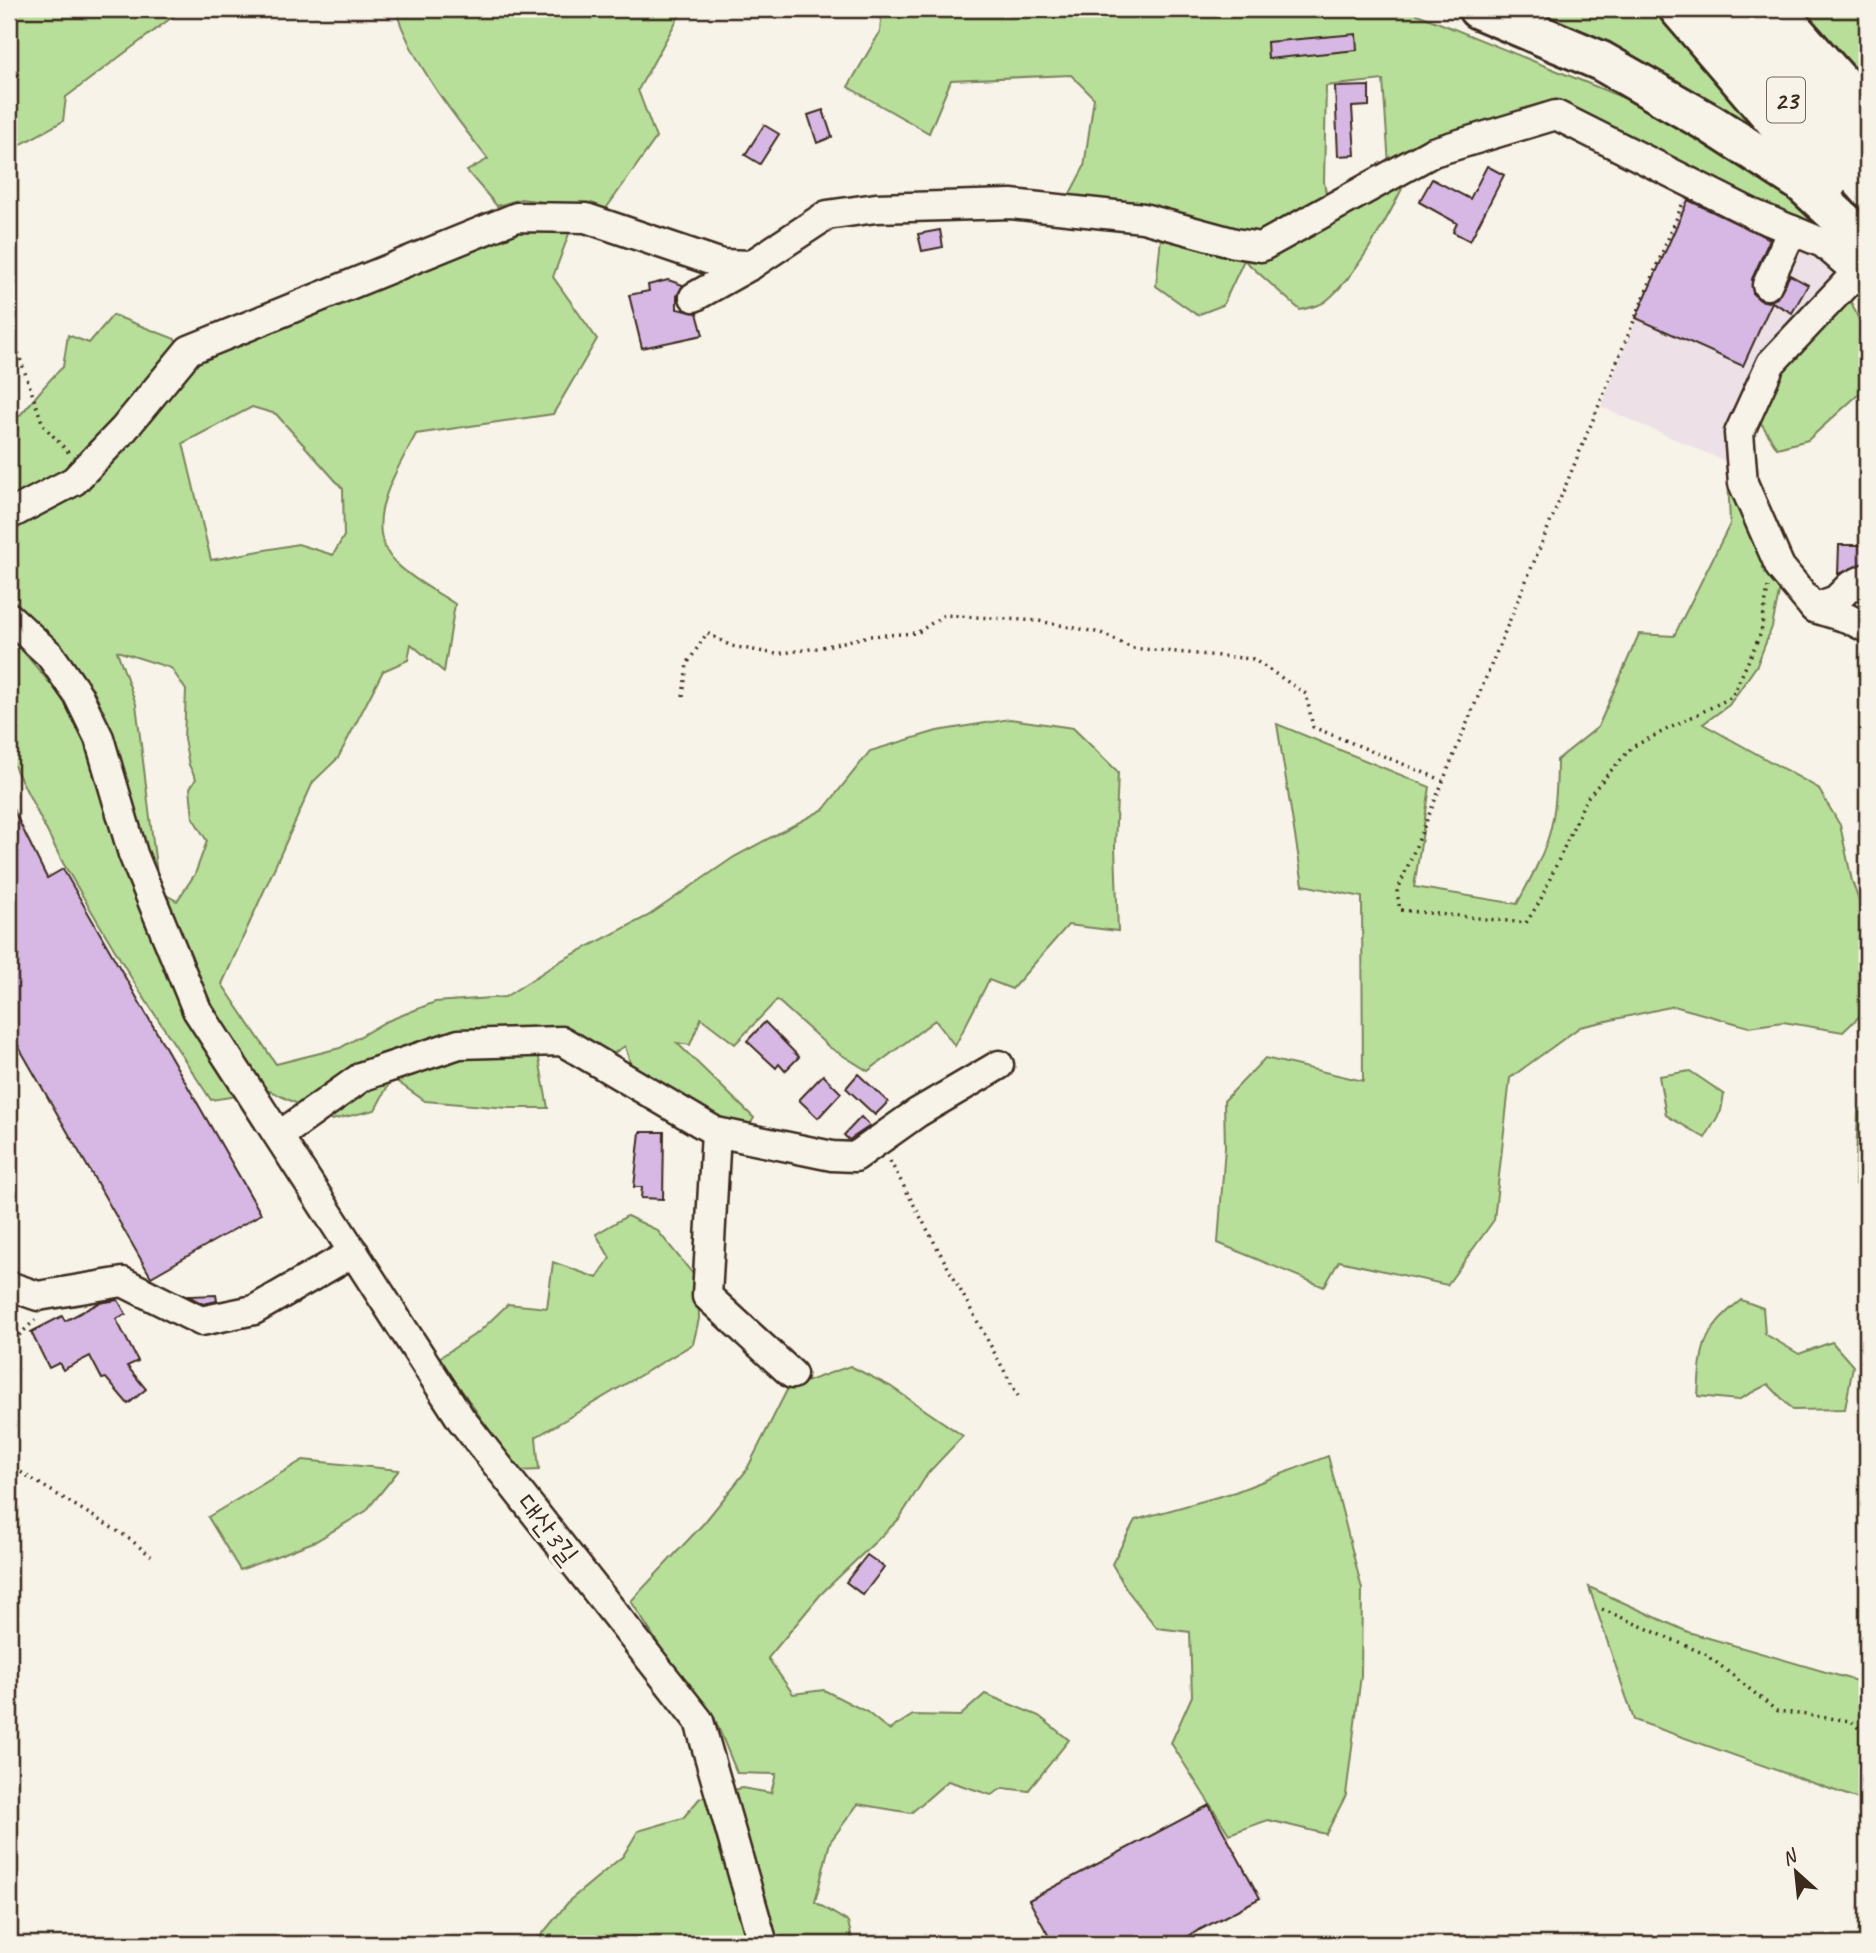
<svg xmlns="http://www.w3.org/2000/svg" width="1876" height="1953" font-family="Caveat,'Poor Story',sans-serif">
<rect width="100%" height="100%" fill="#f7f3e8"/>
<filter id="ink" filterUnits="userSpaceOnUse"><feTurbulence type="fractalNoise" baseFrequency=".0143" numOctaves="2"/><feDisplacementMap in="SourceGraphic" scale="14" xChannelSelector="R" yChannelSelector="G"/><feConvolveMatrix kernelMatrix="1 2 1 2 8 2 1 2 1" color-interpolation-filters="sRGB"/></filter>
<g filter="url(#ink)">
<!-- built -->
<path fill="#ede1e7" d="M1687,190L1821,249L1839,270L1736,413L1727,462L1601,407Z"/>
<!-- green -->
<g fill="#b8df9a" stroke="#7a845c" stroke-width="2" fill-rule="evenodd">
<path d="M9,9H183L66,97L63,121L9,151Z"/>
<path d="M395,9H683L638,90L656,138L605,210L521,199L497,206L467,171L488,159C452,113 414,66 395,9Z"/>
<path d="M882,9H1405L1646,107L1829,218L1867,256V279L1565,108L1389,165L1383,80L1326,86L1324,182L1327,199L1263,235L1189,218L1066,201L1084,167L1094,98L1071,75L951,80L929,133L848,87L880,32Z"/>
<path d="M1506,9H1663L1749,125L1533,19Z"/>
<path d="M1801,9H1866L1867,88Z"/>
<path d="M1409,173C1393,210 1357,276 1326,301C1320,306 1308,308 1300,310L1244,260L1223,305L1197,315L1156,286L1161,238L1244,259L1315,226Z"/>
<path d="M522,231H570L553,277L597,339L553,414L416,434C397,471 358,527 397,564C413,580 437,592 455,604L444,672L411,644L408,660L383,671L338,758L313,782L222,984L276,1064L340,1048L385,1022L435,1002L505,997L562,960L648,916L734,857L824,809L870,751L937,731L1010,719L1073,728L1118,772L1115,847L1118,931L1068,925L1012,989L989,980L955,1046L935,1020L868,1071L829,1047L777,1000L735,1044L701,1018L690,1045L677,1043L754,1118L747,1129L720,1121L633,1072L625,1046L602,1061L535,1037L548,1108H507L425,1101L392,1078L375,1110L332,1120L270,1091L211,1100L135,984L63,863L9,756V635L73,710L90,695L9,606V426C30,408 42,385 63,367L68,335L89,343L113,315L175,339L192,363ZM252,407L276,414L343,489L344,536L333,555L298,544L211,560L183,443ZM117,651L171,668L186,690L184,739L189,765L196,779L190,788L193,818L207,841L195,874L177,901L159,891L136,704Z"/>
<path d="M1850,299L1867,339L1860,393L1808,440L1777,448L1761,423L1751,386Z"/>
<path d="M1728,475L1780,588L1772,627L1757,665L1729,705L1703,724L1818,788L1840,825L1852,881L1867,924V1009L1843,1032L1783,1022L1749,1027L1674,1006L1580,1027L1510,1078L1494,1220L1447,1285L1339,1261L1324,1287L1218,1243L1225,1147L1224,1101L1265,1058L1363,1081L1362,897L1303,885L1277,724L1430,787L1414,887L1517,904C1549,845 1557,827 1557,760L1598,727L1639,634L1674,636L1730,524Z"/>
<path d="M1690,1071L1724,1094L1721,1111L1705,1138L1666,1115L1659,1076Z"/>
<path d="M1867,1105V1198L1855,1183L1858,1111Z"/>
<path d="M627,1216L657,1230L698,1280L699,1319L693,1344L536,1437L539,1470L518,1471L439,1358L480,1331L508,1304L547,1308L553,1262L597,1278L610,1258L596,1234Z"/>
<path d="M1741,1300L1763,1308L1765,1334L1799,1354L1832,1342L1853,1366L1845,1409L1793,1410L1768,1384L1738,1400L1698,1396C1701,1347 1702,1331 1741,1300Z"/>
<path d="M850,1366L890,1386L963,1436L928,1473L899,1519L821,1594L768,1658L793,1694L824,1690L867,1712L889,1730L913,1715L960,1716L985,1694L1039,1716L1069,1740L1028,1791L1003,1788L991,1795L948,1781L911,1813L858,1804L830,1842L815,1902L848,1922L853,1944H534L570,1900L623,1856L638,1831L683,1818L700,1798L742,1788L771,1793L776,1774L737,1773L714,1717L668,1659L631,1601L704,1523L746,1471L788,1388Z"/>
<path d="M1328,1456L1362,1589L1361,1675L1346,1795L1326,1834L1268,1820L1229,1834L1171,1743L1192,1696L1190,1632L1157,1628L1127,1590L1112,1564L1135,1520L1235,1492Z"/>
<path d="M303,1460L399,1470L366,1511L316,1541L240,1570L208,1517Z"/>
<path d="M1589,1587L1688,1632L1867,1684V1802L1634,1720Z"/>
</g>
<!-- building -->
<g fill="#d7b8e5" stroke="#3b2a1e" stroke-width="2">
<path d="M1356,34L1357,50L1268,59L1267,42Z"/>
<path d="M1369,86V106L1352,107L1355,155L1338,156L1335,87Z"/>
<path d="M823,110L832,137L817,143L808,115Z"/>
<path d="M764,125L779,134L760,164L745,155Z"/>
<path d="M1487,166L1504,175L1470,241L1453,232L1457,223L1419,202L1432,179L1470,199Z"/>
<path d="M1688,200L1770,239L1752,279L1753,294L1760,300L1768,302L1777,298L1790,275L1808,285L1792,313L1772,302L1743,366L1636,318Z"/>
<path d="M940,230L943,247L922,251L918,234Z"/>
<path d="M668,280L683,285L677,296V309L697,313L703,335L642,348L629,295L649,291L648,285Z"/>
<path d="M1839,545H1867V562L1838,574Z"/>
<path d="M9,801L47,878L63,869L261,1214L151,1277L9,1030Z"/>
<path d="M765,1022L799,1057L785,1071L779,1064L776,1068L747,1041Z"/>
<path d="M858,1074L888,1102L875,1115L846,1088Z"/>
<path d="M823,1075L841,1093L818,1118L799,1100Z"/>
<path d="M861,1117L870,1126L849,1140L844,1135Z"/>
<path d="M640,1132H664L663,1199L641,1198L642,1187H634Z"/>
<path d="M216,1295L217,1301L203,1304L188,1296Z"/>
<path d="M118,1300L126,1314L116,1319L138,1361L127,1366L146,1389L128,1404L106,1378L102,1379L90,1356L63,1370L59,1363L49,1368L31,1332L62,1316L65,1321L99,1303Z"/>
<path d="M867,1555L884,1567L863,1595L846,1582Z"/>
<path d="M1209,1805L1260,1898L1173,1944H1053L1029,1900Z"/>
</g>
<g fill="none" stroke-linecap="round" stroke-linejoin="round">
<!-- minor casing -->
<g stroke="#3b2a1e" stroke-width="33">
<g id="minor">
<path d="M1857,272L1771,363L1739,433L1743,483L1780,567L1814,608L1847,618L1867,628"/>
<path d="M1767,285L1792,230"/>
<path d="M694,297L751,265"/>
<path d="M9,515L74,481L124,429L189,350L517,217L586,218L722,264L751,265L827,215L876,208L1011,204L1143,218L1235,243L1261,247L1433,152L1556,115L1753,214L1823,243L1867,281"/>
<path d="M1814,608L1836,600L1850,586L1867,578"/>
<path d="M9,617L50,655L78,695L99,738L133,854L197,1010L461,1419L699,1721L763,1944"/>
<path d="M716,1132L707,1296L792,1374"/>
<path d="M279,1136L363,1076L459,1044L562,1041L716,1132L832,1156L855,1157L917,1113L999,1065"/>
<path d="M9,1286L38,1296L123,1282L201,1321L254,1310L354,1252"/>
</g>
</g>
<!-- major casing -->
<g stroke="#3b2a1e" stroke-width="40">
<g id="major">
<path d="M1706,9L1867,189"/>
<path d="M1745,9L1867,150"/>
</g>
</g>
<!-- highway casing -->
<g stroke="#3b2a1e" stroke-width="44">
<g id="highway">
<path d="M1478,9L1601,61L1711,124L1801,182L1867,243"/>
<path d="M1679,9L1828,182"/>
<path d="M1775,9L1867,113"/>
</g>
</g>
<!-- path -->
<g stroke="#3b2a1e" stroke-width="3.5" stroke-dasharray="2 5" stroke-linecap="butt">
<path d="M1682,205L1397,892L1400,910L1526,923L1540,901L1586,799L1632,747L1732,697L1761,633L1768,587"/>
<path d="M9,326L43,425L69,453"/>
<path d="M683,696L687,664L707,633L731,646L776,654L818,648L869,636L917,633L944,615L1039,621L1101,633L1132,648L1253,659L1306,694L1313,727L1442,780"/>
<path d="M890,1161L1018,1396"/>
<path d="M9,1345L35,1320"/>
<path d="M9,1465L127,1537L151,1556"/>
<path d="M1602,1609L1707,1655L1777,1711L1851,1721L1867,1736"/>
</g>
<!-- minor -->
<use href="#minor" stroke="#f7f3e8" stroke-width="28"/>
<!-- major -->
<use href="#major" stroke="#f7f3e8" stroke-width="35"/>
<!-- highway -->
<use href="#highway" stroke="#f7f3e8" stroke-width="38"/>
</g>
</g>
<g text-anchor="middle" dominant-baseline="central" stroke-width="7" stroke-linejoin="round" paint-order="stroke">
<!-- shield labels -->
<rect fill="#f7f3e8" stroke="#73665b" stroke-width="2" x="1767" y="77.5" width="38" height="45" rx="5"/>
<g font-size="26" font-weight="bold" fill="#3b2a1e">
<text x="1786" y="100">23</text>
</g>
<!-- street labels -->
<g font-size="28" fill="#3b2a1e" stroke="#f7f3e8">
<text transform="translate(548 1529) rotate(52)">대산3길</text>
</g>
</g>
<!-- margin -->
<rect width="1876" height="1953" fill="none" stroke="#f7f3e8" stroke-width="35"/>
<rect x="18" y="18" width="1841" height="1918" fill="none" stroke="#3b2a1e" stroke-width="2.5" filter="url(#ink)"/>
<!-- north arrow -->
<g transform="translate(1796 1872) rotate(333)" stroke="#f7f3e8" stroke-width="5" paint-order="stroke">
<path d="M0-5L12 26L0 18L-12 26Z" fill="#3b2a1e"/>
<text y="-10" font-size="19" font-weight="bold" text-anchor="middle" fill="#3b2a1e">N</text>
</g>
</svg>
